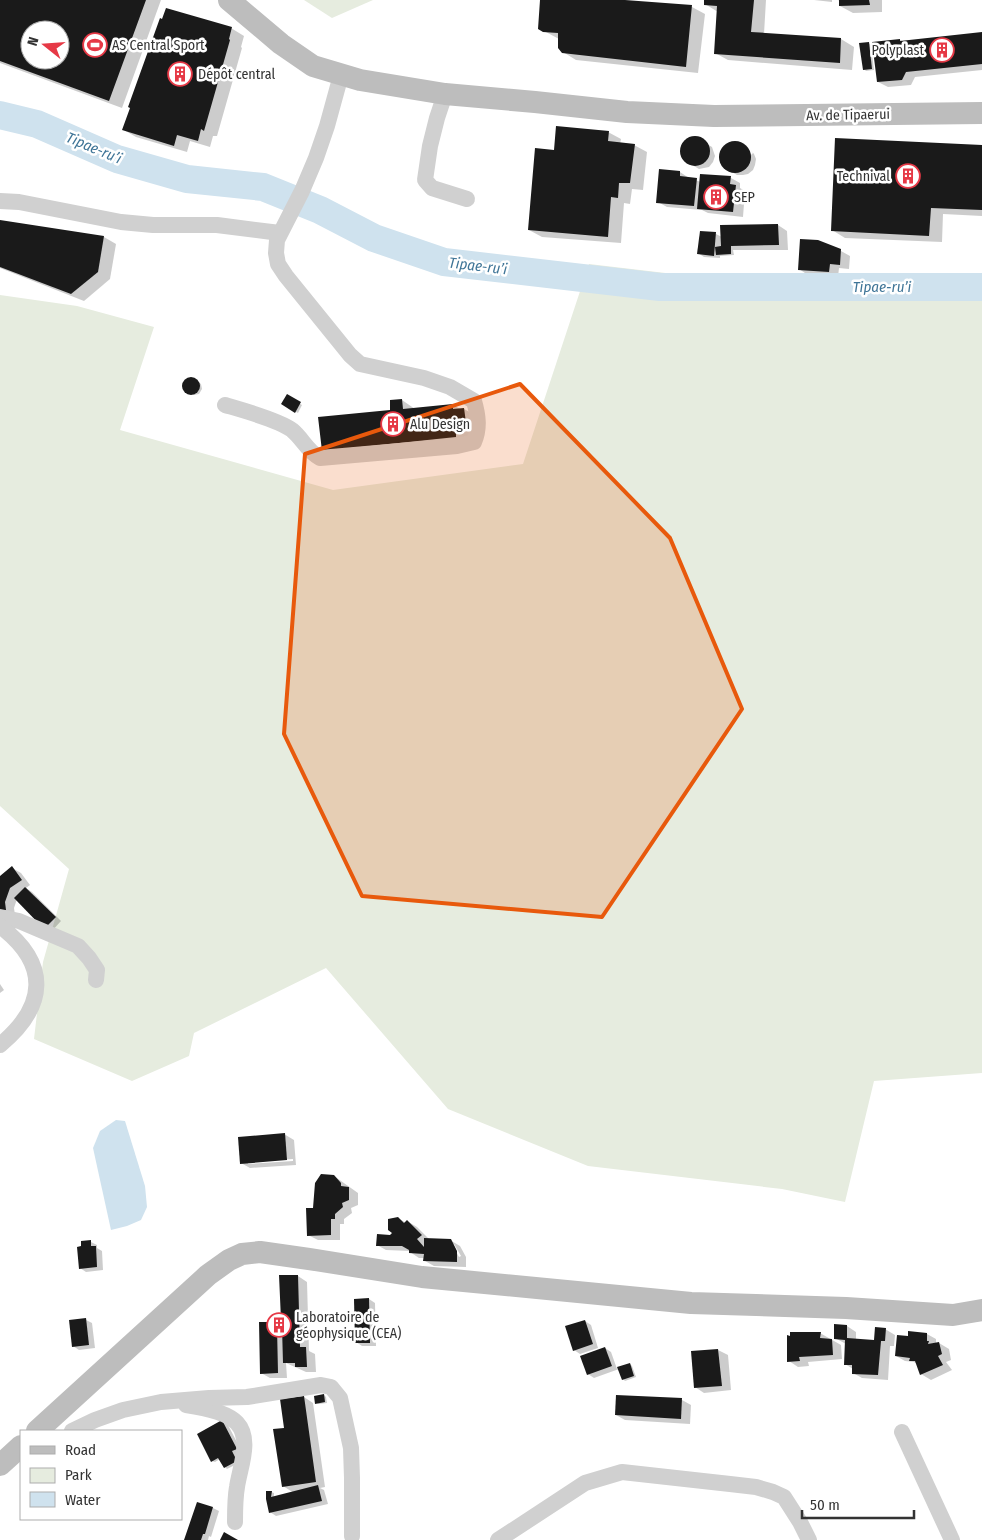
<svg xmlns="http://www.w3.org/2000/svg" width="982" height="1540" font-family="'Fira Sans Condensed',sans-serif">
<rect width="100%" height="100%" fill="#fff"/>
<!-- green -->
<g fill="#e6ecdf">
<path d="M304,0H373L332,18Z"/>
<path d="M589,264L759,284L982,278V1073L874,1081L845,1202L782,1189L588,1166L448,1109L326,968L194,1033L189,1056L132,1081L34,1039L43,962L69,869L0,806V295L77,306L154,327L120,430L333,490L523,464Z"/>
</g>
<!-- water -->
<path fill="#cfe2ee" d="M116,1120L125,1121L145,1186L147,1207L141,1220L127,1226L111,1230L93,1148L100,1131Z"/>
<!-- shadow -->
<g fill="#0003" fill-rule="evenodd">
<path d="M0,0H161L122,108L0,63ZM30,30H60V60H30Z"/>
<path d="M541,0H609L692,7L705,14L698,73L576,60L563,52L559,39L544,31Z"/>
<path d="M705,0H766L764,34L841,39L854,47L852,70L728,60L715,53L718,12L705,4Z"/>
<path d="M814,0H832V2Z"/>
<path d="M838,0H882V12L853,13L840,6V1Z"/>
<path d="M163,20L231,28L244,36L241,47L242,48L217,136H213L210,147L190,141L187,152L136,137L124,130Z"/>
<path d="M982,34V70L915,77L911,85L888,87L878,82L873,43L900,40L904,42Z"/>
<path d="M868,43L871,45L874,70L866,71L864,69Z"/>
<path d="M608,132L621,139L620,144L634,145L647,152L643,190L632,189L630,204L624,203L621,243L542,237L529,230L555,151Z"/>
<path d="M697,138L712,147L715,156L713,162L709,167L699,169L684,160L681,154L682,147L688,140Z"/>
<path d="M732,143H738L743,145L751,155L753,153L750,149L754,154L756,159L755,165L753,170L748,174L743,175H737L725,168L721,160V154L723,149L727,145Z"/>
<path d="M982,146V216L943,214L942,242L845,238L832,230Z"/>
<path d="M660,171L680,172L689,178L701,182L731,178L740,183V188L745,191L743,217L708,213L702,210L667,207L658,202Z"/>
<path d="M0,222L104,237L116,244L110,279L84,301L0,268Z"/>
<path d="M778,225L787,231L788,250H733L734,255L720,256V258L704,257L698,253L701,232L716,234L722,237Z"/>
<path d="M841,251L850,256L849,269L839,268L838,277L808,275L799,269Z"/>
<path d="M192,378L201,384L202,389L199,394L194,395L185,390L184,385L187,380Z"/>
<path d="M287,396L302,405L298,413L282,404Z"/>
<path d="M402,400L415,409L453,405L460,409H464L477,416L479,437L336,457Z"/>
<path d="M12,868L21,873L30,885L26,888L32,892L61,921L51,932L17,899L14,908L15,915L0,917V877Z"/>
<path d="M0,984L4,990L0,993Z"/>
<path d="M284,1134L294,1140L296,1165L250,1168L241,1163ZM293,1159V1161L248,1164V1162Z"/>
<path d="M334,1176L358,1193V1205L351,1208L352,1213L344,1219V1224H340V1240H318L308,1235L314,1209Z"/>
<path d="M398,1218L406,1223L407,1221L417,1227L429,1239L450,1240L460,1246L466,1257V1267L434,1266L425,1261V1258H419L410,1252V1251L386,1250L377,1245L394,1233ZM452,1244H454L461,1256L459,1257Z"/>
<path d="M91,1242L97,1245V1248L102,1251L103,1270L86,1272L80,1268Z"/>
<path d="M298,1276L307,1282L309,1351L315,1354L316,1372H306L286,1363L287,1378H270L261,1373L275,1323L283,1321Z"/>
<path d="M369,1299L375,1303L376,1346H362L356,1342Z"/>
<path d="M86,1320L92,1323L95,1348L79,1350L73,1346Z"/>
<path d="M585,1321L591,1325L598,1348L580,1354L574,1350Z"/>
<path d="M847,1326L856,1332V1340L875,1341L885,1329L895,1335L894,1346H890L888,1380L862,1378L853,1373V1369L845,1364L846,1344L835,1338Z"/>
<path d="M909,1332L927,1334L936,1339V1344L939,1343L949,1349L951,1360L946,1362L952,1370L931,1380L921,1374L917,1364L914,1362L905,1361L896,1356L909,1337Z"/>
<path d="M820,1333L841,1345L842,1359L808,1362L809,1366L798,1367L789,1361Z"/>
<path d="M605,1348L611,1352L617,1369L630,1364L632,1366L636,1377L625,1381L623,1379L619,1369L594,1378L588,1374Z"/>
<path d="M718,1350L728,1355L731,1390L704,1393L695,1387Z"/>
<path d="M324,1395L326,1397L327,1403L319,1404L316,1403Z"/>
<path d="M617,1396L682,1400L691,1405L690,1424L625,1420L616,1415Z"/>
<path d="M304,1397L313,1403L325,1487L320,1488L324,1490L328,1504L276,1516L270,1512L267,1499L271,1492L274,1493V1498L294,1493L283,1486L285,1429Z"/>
<path d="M222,1422L228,1425L242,1452L239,1463L227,1469L225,1467L220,1459L215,1462L212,1461Z"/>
<path d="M198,1503L213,1508L219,1511L211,1537L209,1536L208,1540H186Z"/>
</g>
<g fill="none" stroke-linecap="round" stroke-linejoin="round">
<!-- river -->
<path stroke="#cfe2ee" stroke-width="28" d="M0,115L37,124L117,159L187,179L263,187L320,210L374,238L444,262L660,287H982"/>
</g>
<!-- building -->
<g fill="#1a1a1a" fill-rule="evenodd">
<path d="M0,0H146L109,101L0,61ZM30,30H60V60H30Z"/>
<path d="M540,0H625L692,5L686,67L562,53L558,48V33L543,32L538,29Z"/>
<path d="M704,0H754L751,32L841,38L840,63L714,54L717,6L704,5Z"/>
<path d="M839,0H869L870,5L839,6Z"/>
<path d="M166,8L232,27L229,39L230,40L204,131L201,129L198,141L177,135L174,146L122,130L130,108L128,107L160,18L162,19Z"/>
<path d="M982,32V64L906,72L902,80L877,82L872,42L900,39V41Z"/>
<path d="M869,42L872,69L863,70L859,43Z"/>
<path d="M556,126L609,131L608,141L635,144L630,183H619L618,198L611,197L608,237L528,230L535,148L554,150Z"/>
<circle cx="695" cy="151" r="15"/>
<path d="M835,138L982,145V210L931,208L929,236L831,231Z"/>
<circle cx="735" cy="157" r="16"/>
<path d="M659,169L680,171V176L697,178L694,206L656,203Z"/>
<path d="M700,174L731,176L730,184L736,185L733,212L697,209Z"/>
<path d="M0,220L104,236L98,272L71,294L0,267Z"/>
<path d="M778,224L779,245L731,246V254L716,255L715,247L721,246L720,225Z"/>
<path d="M700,231L716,232L714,256L697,254Z"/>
<path d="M800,239L818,240L841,249L840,265L830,264L829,272L798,270Z"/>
<circle cx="191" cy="386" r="9"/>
<path d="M287,394L301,402L295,413L281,404Z"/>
<path d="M402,399L403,409L453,404V409L464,408L467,430L456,431V437L322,451L318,417L390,410V400Z"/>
<path d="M12,866L22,880L10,888L5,902L6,910L0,911V876Z"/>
<path d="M25,887L56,917L44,929L14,898Z"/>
<path d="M285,1133L287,1160L240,1164L238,1137Z"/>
<path d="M321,1174L334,1175L341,1183V1186L349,1187V1200L342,1203L343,1207L335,1214V1219H331V1235L307,1236L306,1208H313L315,1183Z"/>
<path d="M398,1217L404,1223L407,1220L422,1235L417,1239L424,1247V1238L451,1239L457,1251V1262L423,1261L424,1254L409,1253V1250L402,1246H376L377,1234L390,1235L392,1233L388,1230V1219Z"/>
<path d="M91,1240V1246H96L97,1267L79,1269L77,1247L81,1246V1241Z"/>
<path d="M279,1275H298L300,1347H306L307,1367H295V1363H283L282,1327H277L278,1373L260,1374L259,1322H274V1320H281Z"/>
<path d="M369,1298L370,1343H355L354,1299Z"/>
<path d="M86,1318L89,1345L72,1347L69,1320Z"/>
<path d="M585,1320L593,1344L573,1351L565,1326Z"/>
<path d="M834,1324L847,1325V1338L874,1340L875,1327L886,1328L885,1341H881L878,1375L852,1374V1365H844L845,1340L834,1339Z"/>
<path d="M908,1331L927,1333V1341H929L928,1344L939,1342L942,1354L938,1356L943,1365L920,1375L915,1361H909L910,1358L895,1356L897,1335L908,1336Z"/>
<path d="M790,1332H821L820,1338L832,1339L833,1355L799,1357L800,1361L787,1362V1335L790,1336Z"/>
<path d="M605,1347L612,1366L587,1375L580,1356Z"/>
<path d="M718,1349L722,1386L694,1388L691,1351Z"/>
<path d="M630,1363L634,1376L622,1380L617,1367Z"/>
<path d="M324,1394L325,1402L315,1404L314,1396Z"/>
<path d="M616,1395L682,1398L681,1419L615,1415Z"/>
<path d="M304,1396L316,1482L282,1487L273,1429L284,1428L280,1399Z"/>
<path d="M222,1420L237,1449L232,1451L237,1461L224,1468L218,1458L211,1462L197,1434Z"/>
<path d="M318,1485L322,1501L269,1513L266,1499V1491H272L271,1497Z"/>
<path d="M197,1502L213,1507L205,1534H203L201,1540H184Z"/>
<path d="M224,1532L238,1540H220Z"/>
</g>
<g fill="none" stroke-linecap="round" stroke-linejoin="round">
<!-- street -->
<g stroke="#d0d0d0" stroke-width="16">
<path d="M445,94L437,118L430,146L425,180L432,188L467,199"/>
<path d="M0,201L19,202L121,222L153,225H217L280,233"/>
<path d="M225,405C242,410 279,420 292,430C303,439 307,451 320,458L457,446L474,442C480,428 478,415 474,401L450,387L424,378L360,364L350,355L286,276L278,264L276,253L277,240L302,191L316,158L327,126L341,75"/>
<path d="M0,917L19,921L78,946L89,958L97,970L96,980"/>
<path d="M0,926C50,964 47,1006 0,1045"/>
<path d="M186,1405C200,1407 227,1412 237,1423C252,1439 240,1467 237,1487C235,1498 235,1510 235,1522"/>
<path d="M72,1431L95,1420L123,1410L161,1402L209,1398L247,1397L321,1385L331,1387L340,1398L351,1448L352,1478V1536"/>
<path d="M902,1432L952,1540"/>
<path d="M498,1540L585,1483L622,1472L730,1484L756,1487L773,1492L784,1497L800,1522L809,1540"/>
</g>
<!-- secondary -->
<g stroke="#bdbdbd" stroke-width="22">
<path d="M229,0L281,44L313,66L360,80L445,94L535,102L627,112L714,116L982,113"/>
<path d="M37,1431L208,1275L229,1260L242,1254L260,1252L309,1259L422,1277L691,1303L846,1308L953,1315L982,1310"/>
<path d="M0,1465L21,1446"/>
</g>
</g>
<!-- marked area -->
<path fill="#e8590c" fill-opacity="0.2" stroke="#e8590c" stroke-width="4" stroke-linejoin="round" d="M520,384L670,538L742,709L602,917L362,896L284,734L305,454Z"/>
<!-- icons -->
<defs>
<g id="stadium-ring" transform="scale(1.25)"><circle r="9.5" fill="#fff" stroke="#e63946" stroke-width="1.5"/><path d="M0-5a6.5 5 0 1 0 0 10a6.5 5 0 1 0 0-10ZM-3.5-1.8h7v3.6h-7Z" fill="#e63946"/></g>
<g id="building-ring" transform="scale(1.25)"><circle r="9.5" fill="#fff" stroke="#e63946" stroke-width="1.5"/><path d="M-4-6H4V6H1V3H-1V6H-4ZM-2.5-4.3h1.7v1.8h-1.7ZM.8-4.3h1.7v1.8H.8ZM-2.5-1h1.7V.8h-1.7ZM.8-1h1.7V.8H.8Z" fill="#e63946"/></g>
</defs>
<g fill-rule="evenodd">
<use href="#stadium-ring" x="95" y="45"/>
<use href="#building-ring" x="942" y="50"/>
<use href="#building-ring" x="180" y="74"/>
<use href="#building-ring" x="908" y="176"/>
<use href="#building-ring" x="716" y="197"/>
<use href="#building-ring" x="393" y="424"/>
<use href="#building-ring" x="279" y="1325"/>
</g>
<g text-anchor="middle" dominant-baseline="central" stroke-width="5" stroke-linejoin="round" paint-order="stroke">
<!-- poi labels -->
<g font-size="14" fill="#333" stroke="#fff" text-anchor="start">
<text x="112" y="45">AS Central Sport</text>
<text x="924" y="50" text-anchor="end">Polyplast</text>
<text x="198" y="74">Dépôt central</text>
<text x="890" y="176" text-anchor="end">Technival</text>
<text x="734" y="197">SEP</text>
<text x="410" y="424">Alu Design</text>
<text x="296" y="1317">Laboratoire de<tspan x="296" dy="16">géophysique (CEA)</tspan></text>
</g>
<!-- street labels -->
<g font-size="14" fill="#333" stroke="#fff">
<text transform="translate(848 115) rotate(-1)">Av. de Tipaerui</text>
</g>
<!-- water labels -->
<g font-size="15" font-style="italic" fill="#3f7597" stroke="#fff">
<text transform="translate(94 148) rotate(23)">Tipae-ru’i</text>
<text transform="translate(478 266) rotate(7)">Tipae-ru’i</text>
<text x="882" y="287">Tipae-ru’i</text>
</g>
</g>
<!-- legend -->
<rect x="20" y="1430" width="162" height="90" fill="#ffffff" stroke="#adadad"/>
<rect x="30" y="1446" width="25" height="8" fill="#bdbdbd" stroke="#adadad"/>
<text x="65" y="1455" font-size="15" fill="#333333">Road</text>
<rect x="30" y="1468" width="25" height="15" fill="#e6ecdf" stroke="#adadad"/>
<text x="65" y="1480" font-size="15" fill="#333333">Park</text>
<rect x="30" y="1492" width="25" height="15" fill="#cfe2ee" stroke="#adadad"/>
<text x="65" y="1505" font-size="15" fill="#333333">Water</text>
<!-- north arrow -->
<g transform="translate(45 45) rotate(287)"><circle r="24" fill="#ffffff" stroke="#adadad"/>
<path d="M0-4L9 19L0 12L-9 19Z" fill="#e63946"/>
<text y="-8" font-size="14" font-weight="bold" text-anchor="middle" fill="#333333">N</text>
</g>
<!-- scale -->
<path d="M802 1510v8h112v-8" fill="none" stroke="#333333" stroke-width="2.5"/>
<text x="810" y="1510" font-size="15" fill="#333333" stroke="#ffffff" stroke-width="4" paint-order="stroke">50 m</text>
</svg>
